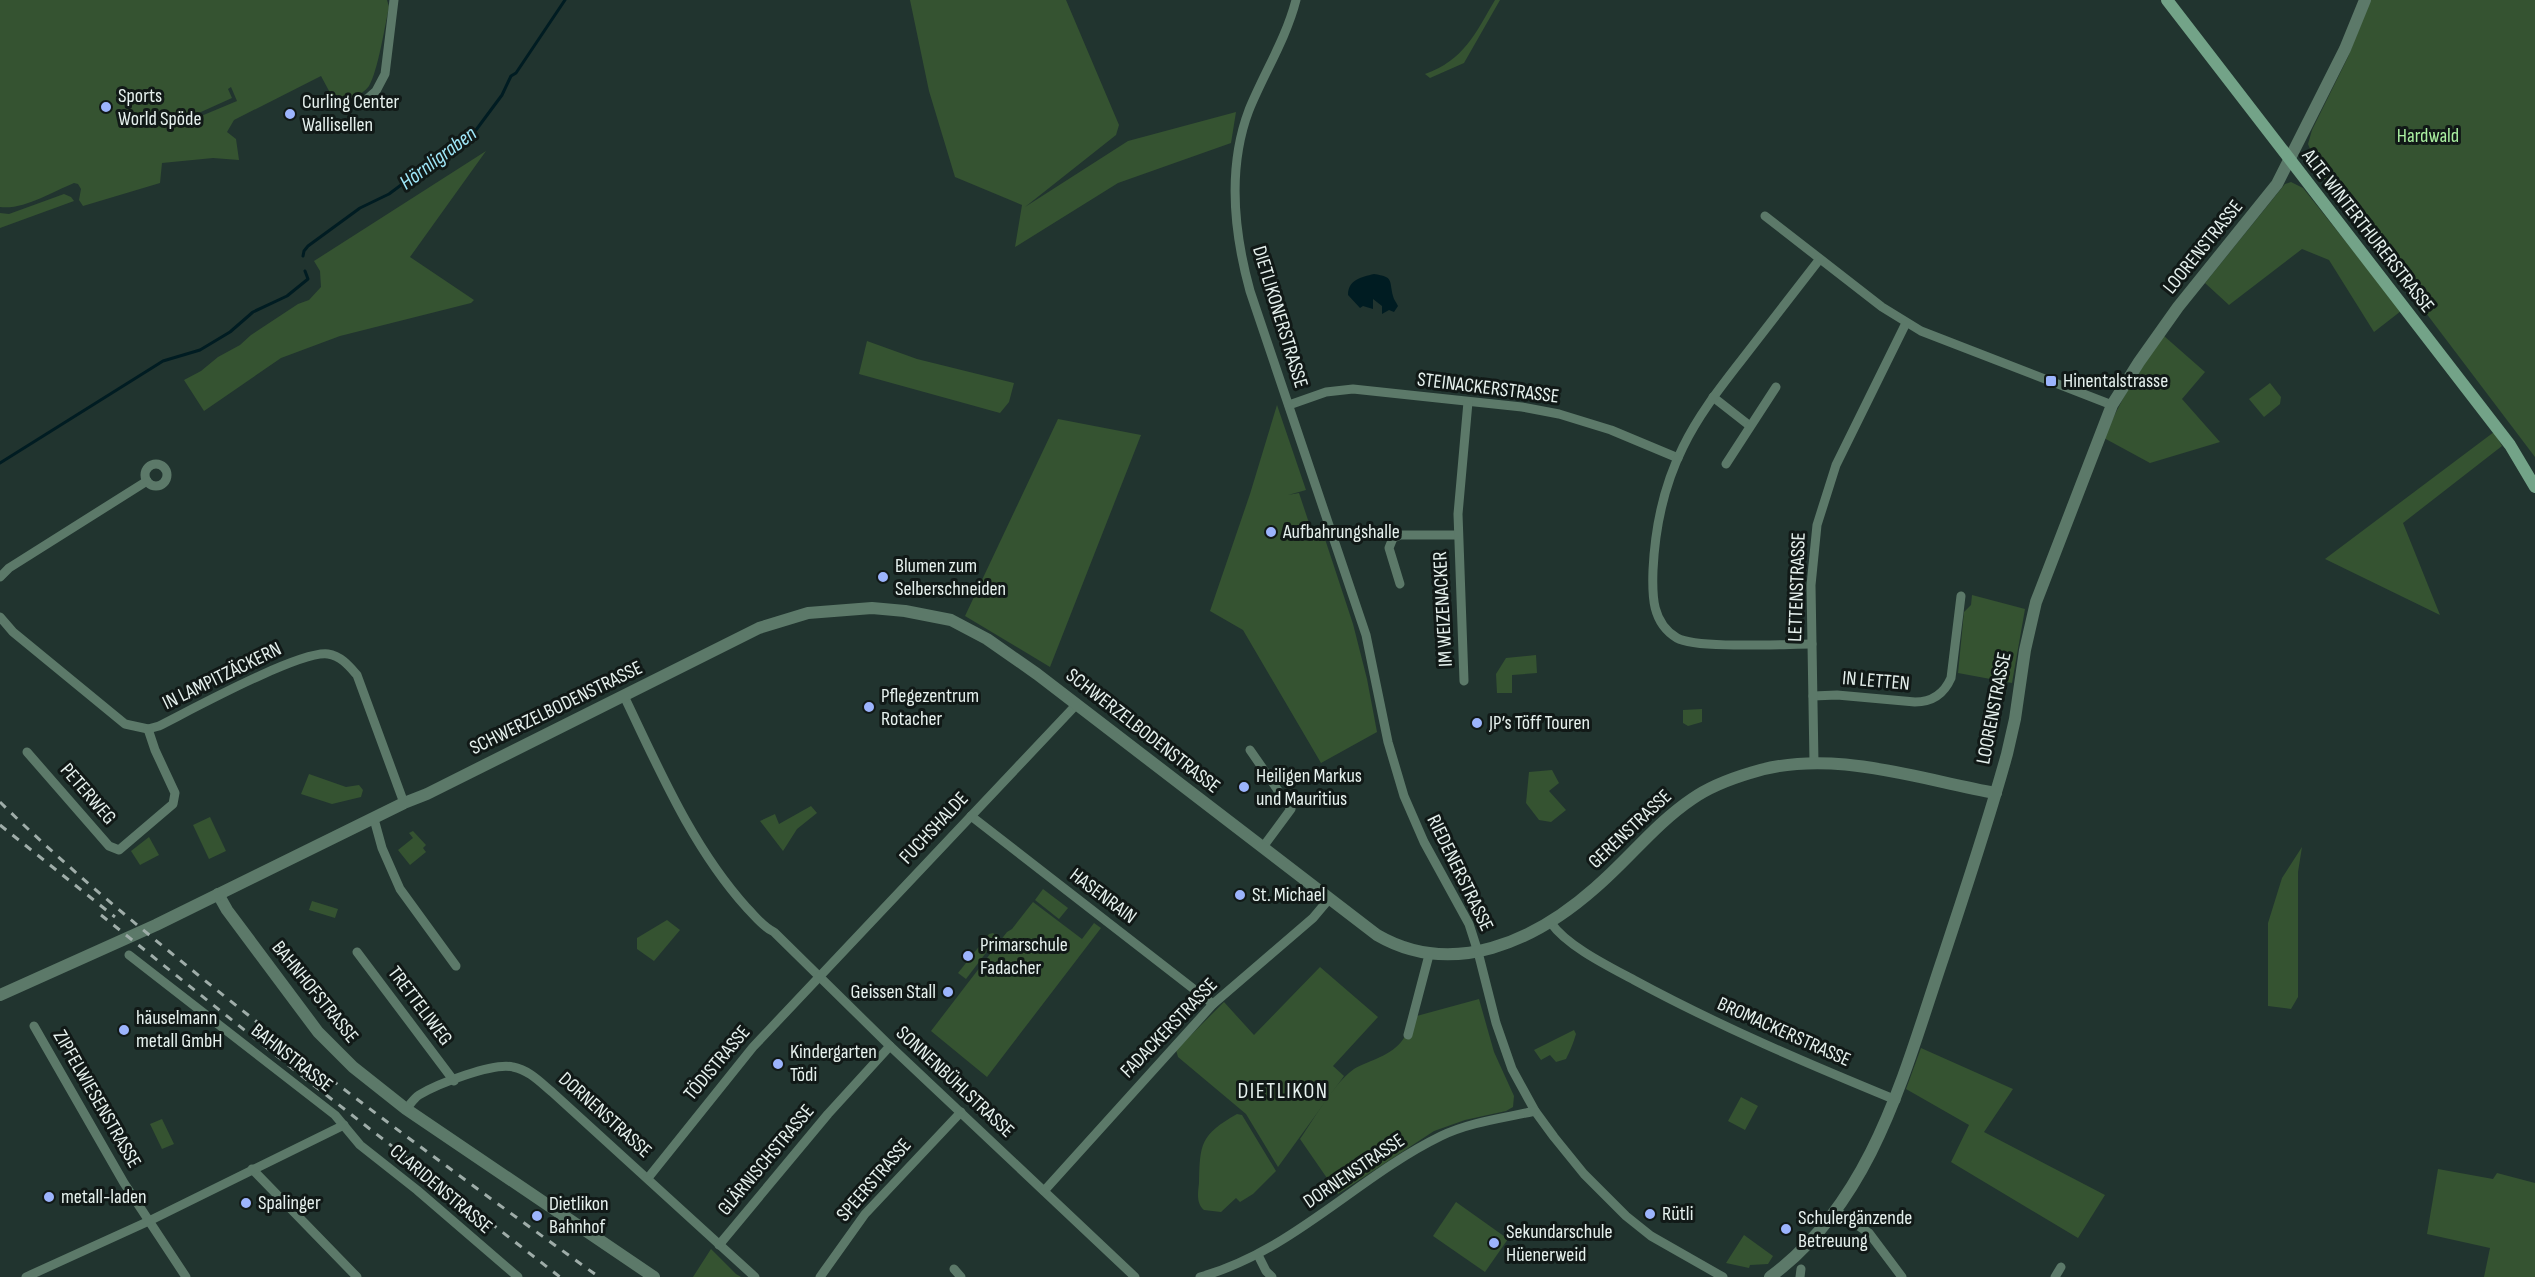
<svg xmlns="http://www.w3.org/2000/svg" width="2535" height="1277" font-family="'Sofia Sans Condensed',sans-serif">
<rect width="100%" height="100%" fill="#21342f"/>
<!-- green -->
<g fill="#355331" fill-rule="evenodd">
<path d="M0,0H387L389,7C385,25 378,71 369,86C362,96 346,100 335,102L321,76L234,120L227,132L236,139L239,160L213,158L162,163L160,183L83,206L79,200L81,189L78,184L74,183C52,192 24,210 0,207ZM231,87L237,101L194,119L192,116L232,98L228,89Z"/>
<path d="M910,0H1066L1119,125L1116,135L1025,207L1128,141L1236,112L1231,143L1118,183L1015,247L1022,205L955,177L929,91Z"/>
<path d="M1495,0H1500L1464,63L1430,78L1425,74C1464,60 1475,34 1495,0Z"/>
<path d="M2370,0H2535V457L2320,173L2308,144L2312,130L2348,57Z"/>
<path d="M486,151L410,257L474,300L471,303L340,336L281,358L204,411L184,380L201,371L218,357L240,345L251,335L298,304L309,300L321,287L320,271L314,261Z"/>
<path d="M2291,182L2303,188L2401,311L2374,332L2329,260L2302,249L2229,305L2205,283L2285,184Z"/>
<path d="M64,194L71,197L74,201L0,228V213L9,214Z"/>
<path d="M2164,336L2205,372L2182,399L2220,442L2150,463L2104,438C2120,401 2139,368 2164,336Z"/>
<path d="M867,341L917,359L1014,383L1009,402L1000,413L859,374Z"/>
<path d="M2270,383L2281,397L2280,404L2264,417L2249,399Z"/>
<path d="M1277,405L1306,490L1288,495L1299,493L1314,538L1324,536L1353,624L1367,679L1377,732L1321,763L1243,630L1210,611L1250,494Z"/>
<path d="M1058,419L1141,435L1050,667L965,616Z"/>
<path d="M2494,432L2502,446L2403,523L2440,615L2325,559Z"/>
<path d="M1972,595L2025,609L2012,683L1958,673L1964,612L1971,605Z"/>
<path d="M1536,655L1537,673L1512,675V693H1497L1496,674L1506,658Z"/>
<path d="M1702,709V722L1688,726L1683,723V710Z"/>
<path d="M1552,770L1559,783L1549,791L1566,810L1551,822L1539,820L1526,803L1529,772Z"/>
<path d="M309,774L346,787L359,785L363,790L361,797L332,804L301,794Z"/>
<path d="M811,806L817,813L797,829L783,851L760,821L775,814L779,824Z"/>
<path d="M210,817L226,851L209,859L193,825Z"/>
<path d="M413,831L426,845L423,848L426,852L410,865L398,850L413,838L409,833Z"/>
<path d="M149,837L159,855L140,865L131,851Z"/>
<path d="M2302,847L2298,872V997L2291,1009L2268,1006V923L2282,878Z"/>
<path d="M1043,889L1068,908L1059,919L1035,900Z"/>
<path d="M312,901L338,909L335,918L309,910Z"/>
<path d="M1033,902L1082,939L1094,923L1101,928L987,1077L931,1031L1007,932L1012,929Z"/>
<path d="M667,920L680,930L654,961L637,949V938Z"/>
<path d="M993,933L998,937L966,979L958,973L989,934Z"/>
<path d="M1320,967L1378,1017L1333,1066L1344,1076L1278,1167L1246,1114L1178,1057L1176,1050L1224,1002L1254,1035Z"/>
<path d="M1479,999L1494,1052L1514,1096L1513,1107L1506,1111L1465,1120L1434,1131L1338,1194L1300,1139C1315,1118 1333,1084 1354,1069C1358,1066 1365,1064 1371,1061C1396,1051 1405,1043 1413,1017Z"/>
<path d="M1574,1030L1576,1034C1573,1044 1570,1051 1566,1059L1556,1062L1550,1055L1541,1060L1534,1050Z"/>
<path d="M1921,1048L2013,1089L1984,1132L2105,1195L2078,1238L1951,1162L1969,1125L1906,1089Z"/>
<path d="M1741,1097L1758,1106L1745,1130L1728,1121Z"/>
<path d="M1237,1114L1242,1115L1276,1171L1253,1194L1240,1202L1236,1198L1221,1212L1204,1210C1196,1203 1198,1193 1199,1183C1200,1144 1200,1135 1237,1114Z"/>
<path d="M162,1119L174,1144L162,1149L150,1124Z"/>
<path d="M2438,1169L2493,1179L2497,1173L2535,1183V1277H2484L2490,1248L2427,1234Z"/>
<path d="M1456,1202L1508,1239L1485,1272L1433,1236Z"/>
<path d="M1744,1235L1773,1256L1768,1264L1750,1265L1749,1268L1726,1263Z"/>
<path d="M711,1249L736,1274L741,1277H693Z"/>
</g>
<!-- water -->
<path fill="#001c22" d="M1374,274C1394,277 1389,280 1393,296C1394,300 1396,302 1398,306L1394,312L1389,310L1382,314V306L1373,299V309L1363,306L1360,308L1348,295C1348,280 1361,277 1374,274Z"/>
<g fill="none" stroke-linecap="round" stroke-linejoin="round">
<!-- stream -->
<g stroke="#001c22" stroke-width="3">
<path d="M303,256L304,251L308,246L360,208L389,194L444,153L461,137L476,130L502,95L511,76L516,73L565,0"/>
<path d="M0,463L163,361L200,350L230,332L253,312L287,296L308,279L305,271"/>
</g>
<!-- minor -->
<g stroke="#5c7969" stroke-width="9">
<path d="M1296,0C1286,39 1264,73 1249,110C1227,168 1234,233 1250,291L1366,635L1388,742L1404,796L1424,842L1469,924L1478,952L1496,1023L1512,1069L1535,1111L1554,1137L1584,1174L1626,1216L1651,1236L1723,1277"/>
<path d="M359,106L376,91L385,74L394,0"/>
<path d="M1765,216L1882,307L1921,331L2112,405"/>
<path d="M1713,397L1750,426"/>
<path d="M1289,405L1326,392L1353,389L1522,407L1559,414L1611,430L1678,458"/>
<path d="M1726,464L1776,387"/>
<circle cx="156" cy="475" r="11"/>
<path d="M0,577L9,568L147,481"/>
<path d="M1400,584L1389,548L1393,538L1400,535H1458"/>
<path d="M0,617L13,632L125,724L148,729L159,726C189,711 300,650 328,654C341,656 349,666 357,675L404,803"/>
<path d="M1812,644C1785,644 1696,649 1677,638C1652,623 1652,596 1653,570C1655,528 1664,485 1683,447C1700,412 1724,383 1747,353C1771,322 1795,291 1819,260"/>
<path d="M1464,681L1458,514L1468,402"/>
<path d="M624,696C659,769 692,847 747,908C756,917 763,927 774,932L890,1046L1135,1277"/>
<path d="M1813,696L1837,695L1915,702C1932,702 1944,694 1951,678L1961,596"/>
<path d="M1250,750L1291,809L1263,847"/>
<path d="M27,752L109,846L119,850L173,804L175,793L155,750L148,729"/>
<path d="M1814,763L1811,585L1817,525L1836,465L1906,323"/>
<path d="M971,816L1213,1004"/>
<path d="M374,819L382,848L400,889L456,966"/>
<path d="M1551,923C1567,946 1608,966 1634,980C1719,1026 1806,1063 1896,1100"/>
<path d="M357,952L454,1081"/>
<path d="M129,955L335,1115L360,1145L417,1190L518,1277"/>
<path d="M34,1026L124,1183L186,1277"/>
<path d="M1408,1035L1429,955"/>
<path d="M406,1109C410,1105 414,1098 419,1095C437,1084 494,1062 513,1067C529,1070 540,1082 552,1092L755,1277"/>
<path d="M252,1169L357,1277"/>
<path d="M648,1178L753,1047L1076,705"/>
<path d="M1044,1191L1213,1004L1313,918L1329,899"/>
<path d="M1835,1210L1869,1233L1902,1277"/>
<path d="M719,1245L828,1114L890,1046"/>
<path d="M1258,1255L1266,1271L1272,1277"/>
<path d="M954,1269L961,1277"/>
<path d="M26,1277L149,1221L344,1125"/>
<path d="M820,1277L865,1214L961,1112"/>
<path d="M1200,1277C1293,1251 1357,1177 1441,1136C1470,1122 1504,1118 1535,1111"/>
<path d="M1800,1277L1801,1269"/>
<path d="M2055,1277L2061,1267"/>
</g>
<!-- tertiary -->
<g stroke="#5c7969" stroke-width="12">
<path d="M218,894L227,910L318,1032L353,1067L406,1109L654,1277"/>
<path d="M0,995L156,925L404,803L427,794L759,628L808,613L872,608L905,611L951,620L987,639L1037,674L1377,935C1453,979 1535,941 1595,888C1629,859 1655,824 1692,799C1709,787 1730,779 1750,773C1830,747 1917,779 1996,793"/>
<path d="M1770,1277C1873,1201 1904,1073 1943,958C1965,891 1988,823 2007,754L2015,719L2025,650L2036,602L2112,405L2139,362L2178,307L2277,184L2345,49L2365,0"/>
</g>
<!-- secondary -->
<path stroke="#73a388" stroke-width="12" d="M2167,0L2510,445L2535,487"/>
<!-- rail -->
<g stroke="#9fada9" stroke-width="3" stroke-dasharray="8 8" stroke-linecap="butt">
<path d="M0,802C67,868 140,928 213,987C339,1088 468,1183 599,1277"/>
<path d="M0,825L115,917"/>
<path d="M101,915L298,1073L560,1277"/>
</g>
</g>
<!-- markers -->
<g fill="#9cb4fd" stroke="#111917" stroke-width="2">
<circle cx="106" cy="107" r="6"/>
<circle cx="290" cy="114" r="6"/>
<rect x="2045" y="375" width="12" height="12" rx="3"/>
<circle cx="1271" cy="532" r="6"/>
<circle cx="883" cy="577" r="6"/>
<circle cx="869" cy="707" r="6"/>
<circle cx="1477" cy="723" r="6"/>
<circle cx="1244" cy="787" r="6"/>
<circle cx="1240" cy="895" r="6"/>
<circle cx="968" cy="956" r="6"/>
<circle cx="948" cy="992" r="6"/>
<circle cx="124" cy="1030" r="6"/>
<circle cx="778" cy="1064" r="6"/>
<circle cx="49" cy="1197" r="6"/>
<circle cx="246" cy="1203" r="6"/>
<circle cx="1650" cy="1214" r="6"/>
<circle cx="537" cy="1216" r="6"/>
<circle cx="1786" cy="1229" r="6"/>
<circle cx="1494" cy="1243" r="6"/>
</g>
<g text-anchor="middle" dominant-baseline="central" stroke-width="6" stroke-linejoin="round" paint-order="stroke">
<!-- poi labels -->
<g font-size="20" fill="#e6f1ee" stroke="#111917" text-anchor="start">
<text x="118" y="96">Sports<tspan x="118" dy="23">World Spöde</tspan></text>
<text x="302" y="102">Curling Center<tspan x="302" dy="23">Wallisellen</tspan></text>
<text x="2063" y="381">Hinentalstrasse</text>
<text x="1283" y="532">Aufbahrungshalle</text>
<text x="895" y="566">Blumen zum<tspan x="895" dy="23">Selberschneiden</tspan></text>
<text x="881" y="696">Pflegezentrum<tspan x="881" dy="23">Rotacher</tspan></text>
<text x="1489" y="723">JP’s Töff Touren</text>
<text x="1256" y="776">Heiligen Markus<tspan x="1256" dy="23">und Mauritius</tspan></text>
<text x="1252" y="895">St. Michael</text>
<text x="980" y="945">Primarschule<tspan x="980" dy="23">Fadacher</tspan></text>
<text x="936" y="992" text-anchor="end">Geissen Stall</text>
<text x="136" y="1018">häuselmann<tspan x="136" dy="23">metall GmbH</tspan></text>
<text x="790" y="1052">Kindergarten<tspan x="790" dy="23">Tödi</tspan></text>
<text x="61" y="1197">metall-laden</text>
<text x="258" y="1203">Spalinger</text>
<text x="549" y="1204">Dietlikon<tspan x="549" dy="23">Bahnhof</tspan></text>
<text x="1662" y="1214">Rütli</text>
<text x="1798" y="1218">Schulergänzende<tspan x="1798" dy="23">Betreuung</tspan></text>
<text x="1506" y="1232">Sekundarschule<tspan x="1506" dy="23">Hüenerweid</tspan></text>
</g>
<!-- park labels -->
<g font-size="20" fill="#aaf0a1" stroke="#111917">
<text x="2428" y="136">Hardwald</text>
</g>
<!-- street labels -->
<g font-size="20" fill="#e6f1ee" stroke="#111917">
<text transform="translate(2368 231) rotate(52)">ALTE WINTERTHURERSTRASSE</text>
<text transform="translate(2203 247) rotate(-51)">LOORENSTRASSE</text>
<text transform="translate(1280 317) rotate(73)">DIETLIKONERSTRASSE</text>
<text transform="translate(1488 388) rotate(7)">STEINACKERSTRASSE</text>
<text transform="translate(1797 587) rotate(-88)">LETTENSTRASSE</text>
<text transform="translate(1443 609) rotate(-93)">IM WEIZENACKER</text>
<text transform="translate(222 676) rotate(-26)">IN LAMPITZÄCKERN</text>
<text transform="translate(1876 681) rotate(5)">IN LETTEN</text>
<text transform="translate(556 708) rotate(-26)">SCHWERZELBODENSTRASSE</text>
<text transform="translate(1994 708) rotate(-79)">LOORENSTRASSE</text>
<text transform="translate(1143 731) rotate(38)">SCHWERZELBODENSTRASSE</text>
<text transform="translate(88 794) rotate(49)">PETERWEG</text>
<text transform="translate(934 828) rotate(-47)">FUCHSHALDE</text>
<text transform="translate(1630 829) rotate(-43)">GERENSTRASSE</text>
<text transform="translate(1460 873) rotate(64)">RIEDENERSTRASSE</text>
<text transform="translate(1103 896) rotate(37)">HASENRAIN</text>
<text transform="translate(315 992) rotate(51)">BAHNHOFSTRASSE</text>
<text transform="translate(420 1006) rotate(53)">TRETTELIWEG</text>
<text transform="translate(1169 1028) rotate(-46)">FADACKERSTRASSE</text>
<text transform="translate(1784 1032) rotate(24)">BROMACKERSTRASSE</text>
<text transform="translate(292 1058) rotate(38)">BAHNSTRASSE</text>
<text transform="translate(717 1063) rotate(-50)">TÖDISTRASSE</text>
<text transform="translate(955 1082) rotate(43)">SONNENBÜHLSTRASSE</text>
<text transform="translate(97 1099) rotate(60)">ZIPFELWIESENSTRASSE</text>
<text transform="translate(605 1115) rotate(42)">DORNENSTRASSE</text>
<text transform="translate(766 1160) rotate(-50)">GLÄRNISCHSTRASSE</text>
<text transform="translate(1354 1171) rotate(-34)">DORNENSTRASSE</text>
<text transform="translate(874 1180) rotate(-49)">SPEERSTRASSE</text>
<text transform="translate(441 1189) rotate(40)">CLARIDENSTRASSE</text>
</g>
<!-- water labels -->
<g font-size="21" font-style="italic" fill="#9fe7f9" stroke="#111917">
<text transform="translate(438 158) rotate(-37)">Hörnligraben</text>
</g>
<!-- quarter labels -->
<g font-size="22" letter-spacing="1.5" fill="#e6f1ee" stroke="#111917">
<text x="1283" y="1091">DIETLIKON</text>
</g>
</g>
</svg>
